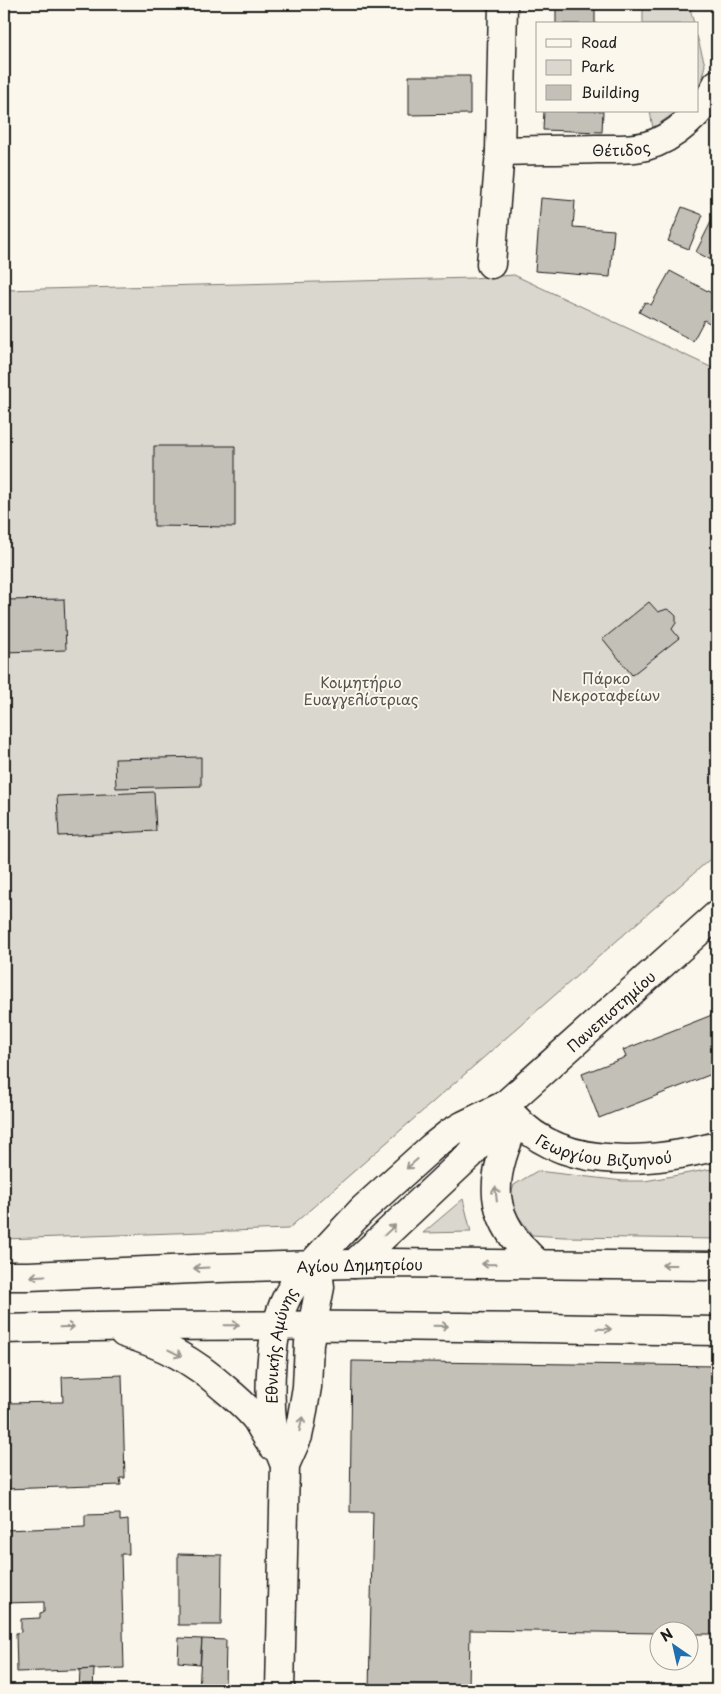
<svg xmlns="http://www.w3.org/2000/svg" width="721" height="1694" font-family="'Playpen Sans',sans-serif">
<rect width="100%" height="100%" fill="#fbf7ec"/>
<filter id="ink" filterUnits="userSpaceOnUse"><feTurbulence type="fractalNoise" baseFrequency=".02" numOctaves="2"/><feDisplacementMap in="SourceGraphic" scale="10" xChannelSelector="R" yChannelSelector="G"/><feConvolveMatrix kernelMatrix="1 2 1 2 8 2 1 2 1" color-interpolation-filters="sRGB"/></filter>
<g filter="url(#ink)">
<!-- green -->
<g fill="#dad7ce" stroke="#7b7a75">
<path d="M643,4H689L694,24H643Z"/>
<path d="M697,36L705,65L697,98Z"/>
<path d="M650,111H677L653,128Z"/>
<path d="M514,275L717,370V853L288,1229L4,1239V290L473,278Z"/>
<path d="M717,1168V1239L564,1237L532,1235L513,1209L510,1197L514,1185L537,1171L623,1181H645Z"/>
<path d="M463,1199L471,1232L423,1233Z"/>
</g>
<!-- building -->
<g fill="#c3c0b8" stroke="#1c1c1c">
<rect x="556" y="7" width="39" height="17"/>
<path d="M409,76H470V114L409,115Z"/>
<path d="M544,111H603L602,132L543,130Z"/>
<path d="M541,198L575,201L573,227L614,230L610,277L535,271Z"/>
<path d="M682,207L703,215L689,249L668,241Z"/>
<path d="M712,220L717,223V263L696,252Z"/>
<path d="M670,271L717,296V327L704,320L693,341L639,312L645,302L651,305Z"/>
<path d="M154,446H235V527L154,526Z"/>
<path d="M64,599L66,650L4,652V600Z"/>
<path d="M649,602L658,612L667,609L672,612L676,616V623L672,629L679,638L632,675L603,639Z"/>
<path d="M201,757V786L116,788L115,759Z"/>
<path d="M154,792L156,831L59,836L57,796Z"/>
<path d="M717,1013V1072L599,1118L582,1074L626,1057L623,1050Z"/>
<path d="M352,1361L717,1366V1634H688V1632H658V1633L470,1630L469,1690H369L373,1512H350Z"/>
<path d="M122,1375L125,1478H120L121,1485L4,1489V1403L63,1402L62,1377Z"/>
<path d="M120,1514V1521L128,1520L129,1554H121L124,1668L17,1672L16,1633L21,1632V1619L40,1618V1613L44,1612V1602L4,1603V1530L85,1527V1515Z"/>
<path d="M178,1554L222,1555L221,1625H178Z"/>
<path d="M179,1638L202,1639L200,1664L178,1662Z"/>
<path d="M202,1639L226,1640L225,1690H199Z"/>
<path d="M94,1669L93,1690H79L80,1670Z"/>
</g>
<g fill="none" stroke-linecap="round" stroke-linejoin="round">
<!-- minor casing -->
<g stroke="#1c1c1c" stroke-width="31">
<g id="minor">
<path id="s1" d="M500,151C532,150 564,150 596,149C612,149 631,150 646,146C674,139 705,110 717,84"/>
<path d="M491,264L500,151L503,4"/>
<path id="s2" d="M505,1105C551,1173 648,1164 717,1146"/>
<path d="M517,1120C488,1180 486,1217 538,1264"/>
<path id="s3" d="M354,1264L470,1155L487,1135L505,1105L717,915"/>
<path d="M311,1265L362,1210L431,1148L450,1133L464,1125L505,1105"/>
</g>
</g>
<!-- major casing -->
<g stroke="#1c1c1c" stroke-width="31">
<g id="major">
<path id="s4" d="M4,1276H29L217,1268L386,1263L717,1266"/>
<path d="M4,1329C242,1322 479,1327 717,1331"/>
<path d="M124,1333C164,1345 193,1360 224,1388C236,1398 248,1408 257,1420C262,1429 267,1438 273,1446"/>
<path d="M285,1465L298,1436L301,1422L307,1387L309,1343L320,1287L319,1279L311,1265"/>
<path id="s5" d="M280,1690L285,1465C280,1453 275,1442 273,1429C268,1393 270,1331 286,1299C292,1286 302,1275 311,1265"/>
</g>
</g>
<!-- minor -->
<use href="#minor" stroke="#fbf7ec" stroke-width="28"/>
<!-- major -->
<use href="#major" stroke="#fbf7ec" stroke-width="28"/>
</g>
<!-- one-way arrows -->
<defs><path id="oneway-shaft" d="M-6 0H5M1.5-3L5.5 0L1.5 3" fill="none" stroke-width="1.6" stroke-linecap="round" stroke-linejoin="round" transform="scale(1.25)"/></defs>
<g stroke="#97948e">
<use href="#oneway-shaft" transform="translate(412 1164) rotate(139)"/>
<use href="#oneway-shaft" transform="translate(496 1194) rotate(-97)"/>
<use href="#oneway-shaft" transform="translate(390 1230) rotate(-43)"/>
<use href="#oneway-shaft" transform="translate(489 1264) rotate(-179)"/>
<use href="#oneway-shaft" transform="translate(669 1265) rotate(-180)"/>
<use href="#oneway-shaft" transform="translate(201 1268) rotate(177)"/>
<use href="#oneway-shaft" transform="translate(38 1276) rotate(177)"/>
<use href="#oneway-shaft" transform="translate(232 1325) rotate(-1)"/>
<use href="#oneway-shaft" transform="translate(441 1326) rotate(1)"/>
<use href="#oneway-shaft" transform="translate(67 1327) rotate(-2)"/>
<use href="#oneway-shaft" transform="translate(604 1329) rotate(1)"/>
<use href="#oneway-shaft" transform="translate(175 1353) rotate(27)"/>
<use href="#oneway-shaft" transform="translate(301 1424) rotate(-78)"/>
</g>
</g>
<g text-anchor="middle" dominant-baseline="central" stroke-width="4" stroke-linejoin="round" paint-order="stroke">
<!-- street labels -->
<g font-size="15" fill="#1c1c1c" stroke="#fbf7ec">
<text stroke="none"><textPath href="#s1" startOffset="121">Θέτιδος</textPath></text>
<text stroke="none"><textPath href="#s3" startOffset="362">Πανεπιστημίου</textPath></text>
<text stroke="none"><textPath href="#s2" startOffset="115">Γεωργίου Βιζυηνού</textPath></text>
<text stroke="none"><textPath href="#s4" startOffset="356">Αγίου Δημητρίου</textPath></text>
<text stroke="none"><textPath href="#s5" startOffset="348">Εθνικής Αμύνης</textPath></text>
</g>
<!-- park labels -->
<g font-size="15" fill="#555451" stroke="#fbf7ec">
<text x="606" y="677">Πάρκο<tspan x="606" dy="17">Νεκροταφείων</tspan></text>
<text x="361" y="681">Κοιμητήριο<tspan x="361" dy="17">Ευαγγελίστριας</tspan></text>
</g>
</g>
<!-- margin -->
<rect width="721" height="1694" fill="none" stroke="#fbf7ec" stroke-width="20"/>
<rect x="10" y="10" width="701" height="1674" fill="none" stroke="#1c1c1c" stroke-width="2" filter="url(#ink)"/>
<!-- legend -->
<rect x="536" y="22" width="162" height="90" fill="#fbf7ec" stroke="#a29f99"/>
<rect x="546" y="39" width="25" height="8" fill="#fbf7ec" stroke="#a29f99"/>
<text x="581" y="48" font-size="15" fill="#1c1c1c">Road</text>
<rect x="546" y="60" width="25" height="15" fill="#dad7ce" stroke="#a29f99"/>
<text x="581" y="72" font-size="15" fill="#1c1c1c">Park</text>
<rect x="546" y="85" width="25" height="15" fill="#c3c0b8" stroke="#a29f99"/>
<text x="581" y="98" font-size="15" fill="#1c1c1c">Building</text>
<!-- north arrow -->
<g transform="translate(674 1646) rotate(326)"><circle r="24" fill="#fbf7ec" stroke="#a29f99"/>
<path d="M0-4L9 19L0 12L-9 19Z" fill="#1f6fb2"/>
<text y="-8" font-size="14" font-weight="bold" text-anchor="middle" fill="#1c1c1c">N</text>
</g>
</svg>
